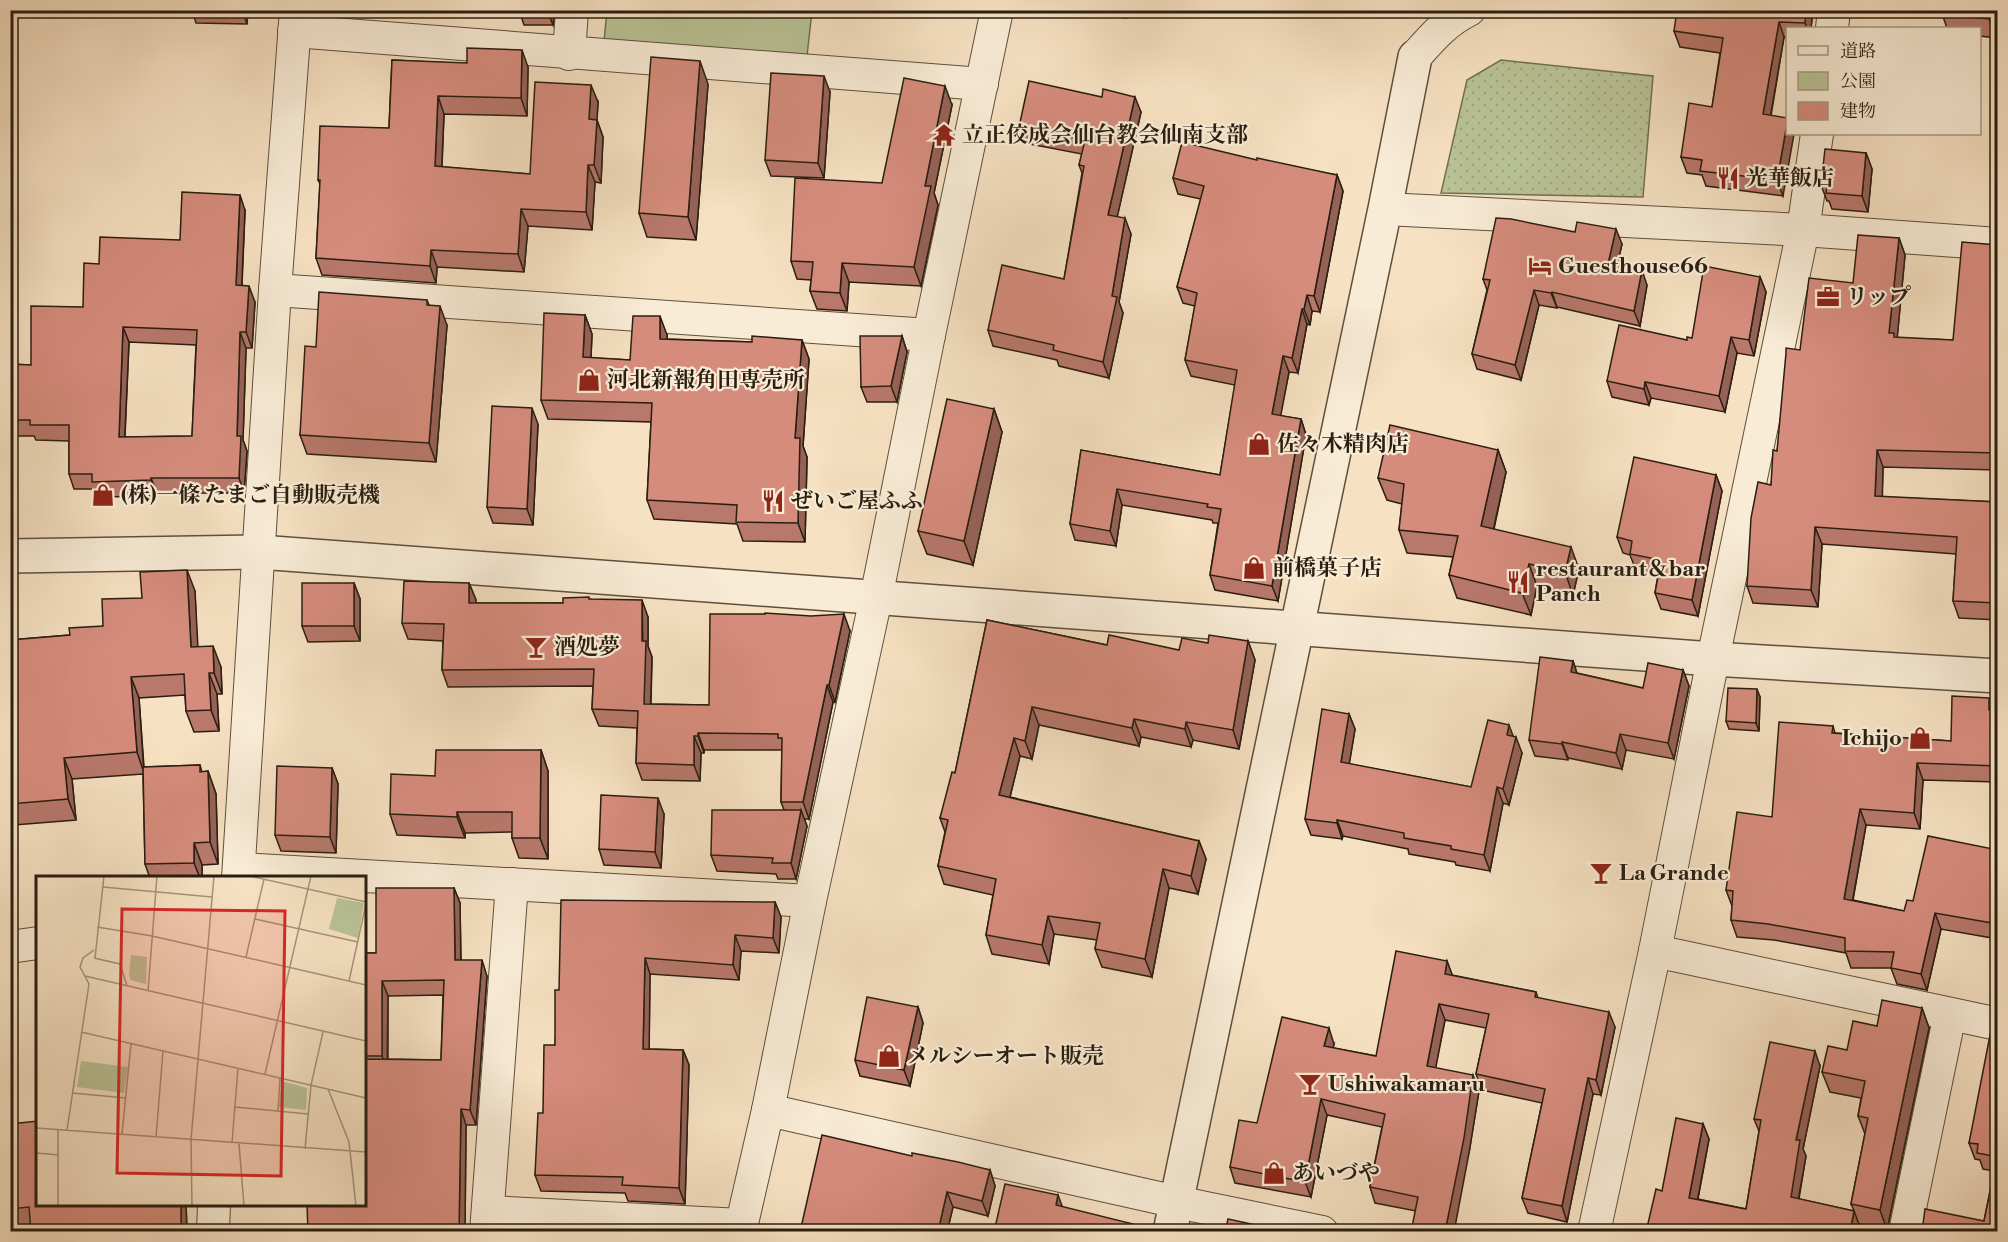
<svg xmlns="http://www.w3.org/2000/svg" width="2008" height="1242" font-family="'Libre Bodoni','Noto Serif JP',serif">
<defs>
<pattern id="grass-dots" width="8" height="8" patternUnits="userSpaceOnUse" patternTransform="scale(1.5)"><rect width="8" height="8" fill="#b9c396"/><path d="M2 2h.1M6 6h.1" fill="none" stroke="#9fa780" stroke-width="1.8" stroke-linecap="round"/></pattern>
</defs>
<rect width="100%" height="100%" fill="#f6e1c2"/>
<filter id="stains"><feTurbulence type="fractalNoise" baseFrequency=".00333" numOctaves="4"/><feColorMatrix values="0 0 0 0 .2 0 0 0 0 .09 0 0 0 0 .02 0 0 0 .5 -.17"/></filter>
<radialGradient id="worn" r=".72"><stop offset=".6" stop-color="#630" stop-opacity="0"/><stop offset="1" stop-color="#630" stop-opacity=".3"/></radialGradient>
<!-- grass -->
<path fill="url(#grass-dots)" stroke="#727053" stroke-width="1.5" d="M1501,60L1653,76L1643,197L1441,193L1467,80Z"/>
<!-- park -->
<path fill="#b9c396" stroke="#727053" stroke-width="1.5" d="M607,11H812L806,65L604,41Z"/>
<g fill="none" stroke-linecap="round" stroke-linejoin="round">
<!-- minor casing -->
<g stroke="#5d4f3c" stroke-width="34">
<g id="minor">
<path d="M1832,28L1834,10"/>
<path d="M294,31L982,84"/>
<path d="M569,54L572,10"/>
<path d="M1415,57C1431,39 1446,21 1469,10"/>
<path d="M1385,209L1803,230L1998,244"/>
<path d="M275,290L929,335"/>
<path d="M239,869L810,901"/>
<path d="M238,878L275,290L296,10"/>
<path d="M10,947L38,943"/>
<path d="M1655,951L1998,1024"/>
<path d="M768,1110L1177,1202L1322,1232"/>
<path d="M488,1212L741,1225"/>
<path d="M213,1232L214,1204"/>
<path d="M486,1232L512,884"/>
<path d="M740,1232L768,1110L810,901L876,598L929,335L997,10"/>
<path d="M1594,1232L1655,951L1713,659L1803,230L1817,134"/>
<path d="M1905,1232L1950,1014"/>
</g>
</g>
<!-- tertiary casing -->
<g stroke="#5d4f3c" stroke-width="36">
<g id="tertiary">
<path d="M10,556L259,552L1713,659L1998,676"/>
<path d="M1170,1232L1385,209L1415,57"/>
</g>
</g>
<!-- minor -->
<use href="#minor" stroke="#f9ecd7" stroke-width="32"/>
<!-- tertiary -->
<use href="#tertiary" stroke="#f9ecd7" stroke-width="33"/>
</g>
<!-- wall -->
<g fill="#b8786c" stroke="#2a1e10" stroke-width="1.5" fill-rule="evenodd">
<path d="M192,10H248L247,24L196,23Z"/>
<path d="M519,10H555L553,25H524Z"/>
<path d="M1090,10H1128L1126,18Z"/>
<path d="M1813,10L1811,28H1788V38L1784,37L1771,116L1783,196L1706,186L1702,175L1687,173L1681,157L1712,107L1720,53L1680,47L1674,31Z"/>
<path d="M1998,10L1996,38L1980,36V28H1947L1942,14Z"/>
<path d="M392,60L528,67L527,116L444,114L442,167L530,174L598,102L597,120L603,137L601,183L595,182L592,230L528,226L524,272L437,267L436,283L322,275L316,258L320,184L318,180L389,128Z"/>
<path d="M708,84L696,240L647,237L639,213Z"/>
<path d="M830,92L824,178L771,176L765,160Z"/>
<path d="M952,105L934,193L938,205L921,286L849,282L847,311L817,309L810,291L811,280L797,279L791,261L882,183Z"/>
<path d="M1141,112L1117,217L1131,234L1119,302L1123,313L1109,378L1059,366L1057,360L993,346L988,330L1064,279L1082,173L1079,165L1082,154L1025,143L1019,127Z"/>
<path d="M1866,153L1872,169L1868,212L1832,209L1829,201H1827L1821,185Z"/>
<path d="M1257,160L1337,175L1343,191L1320,312L1312,311L1310,325L1307,324L1298,373L1289,372L1280,416L1301,419L1306,435L1278,601L1215,590L1210,575L1218,523H1213L1212,520L1122,505L1116,546L1075,540L1070,524L1081,450L1220,475L1235,385L1191,376L1185,360L1195,306L1183,303L1177,287L1201,199L1178,194L1173,178Z"/>
<path d="M245,210L242,286L255,302L252,348H246L243,440L247,451L244,493H157V496L98,497L95,489H74L69,474V441L36,440L34,436H10V364L31,365L83,307L99,264L180,240ZM129,342L196,345L192,436L125,437Z"/>
<path d="M1899,238L1905,255L1897,338L1953,340L1998,245V470L1883,467L1882,497L1998,502V620L1959,618L1953,601L1956,554L1822,544L1818,607L1753,603L1747,586L1771,485L1777,451L1800,350L1853,283Z"/>
<path d="M1622,244L1617,265L1647,285L1640,326L1557,307V308L1539,305L1521,380L1477,369L1472,354L1487,290L1483,279Z"/>
<path d="M1760,277L1766,292L1754,356L1737,353L1725,412L1651,398L1649,405L1612,397L1607,381L1687,340L1692,338Z"/>
<path d="M427,300L429,305L447,325L436,462L307,454L300,435L316,347Z"/>
<path d="M585,315L592,334L591,358L630,360L667,335V339L752,342L802,340L809,359L803,446L807,457L805,542L743,541L737,524L654,519L647,500L651,422L548,419L541,400Z"/>
<path d="M902,336L907,352L897,402H867L861,387Z"/>
<path d="M994,409L1002,432L973,565L927,554L918,531Z"/>
<path d="M538,424L533,525L493,523L487,507Z"/>
<path d="M1498,450L1506,472L1494,529L1579,569L1573,595L1537,586L1531,615L1457,598L1449,575L1453,557L1407,553L1399,530L1402,504L1387,500L1378,478Z"/>
<path d="M1716,475L1722,491L1698,616L1661,609L1655,593L1658,575L1636,570L1630,555L1623,553L1617,537Z"/>
<path d="M354,583L360,599V641L308,642L302,626Z"/>
<path d="M469,583L476,600L475,603H563L590,599L648,617V646L652,657L651,704L709,705L850,631L835,702H833L809,819H804L807,826L796,879H778L776,874L717,871L711,855L784,810L781,802L782,750H704V753H701L700,781L642,780L636,763L637,728L599,726L592,709L593,686L448,687L442,670L443,641L408,639L402,623Z"/>
<path d="M195,591L197,647L221,667L222,694H217L219,731L194,732L186,711L185,695L139,698L144,767L200,765L202,772L208,771L216,794L218,864L202,865V878H150L145,864L143,774L72,779L76,820L14,825L13,820H10V640L70,635L103,626L142,598Z"/>
<path d="M987,620L1107,645L1179,650L1208,643L1248,641L1255,660L1239,749L1193,740L1191,747L1141,737L1139,746L1039,725L1032,759L1020,756L1010,797L1199,841L1206,859L1198,894L1169,888L1152,977L1102,967L1095,949L1097,940L1054,934L1049,964L992,954L986,935L993,895L944,884L938,866L945,832L940,818L955,773Z"/>
<path d="M1573,661L1577,673L1643,688L1683,670L1689,686L1674,759L1626,750L1622,769L1568,758V760L1535,756L1529,740Z"/>
<path d="M1760,697L1759,731L1729,729L1726,721Z"/>
<path d="M1993,710H1998V782L1923,780L1920,829L1866,825L1853,900L1904,911L1913,901L1998,850V939L1941,929L1927,990L1897,984L1891,968H1851L1846,953L1774,940L1737,937L1731,920L1732,906L1726,890L1772,817L1833,726L1835,733L1951,741Z"/>
<path d="M1349,714L1355,729L1349,764L1471,787L1513,736L1522,753L1509,805L1503,803L1490,871L1456,865L1455,862L1409,854L1408,849L1343,836L1342,839L1311,835L1305,819Z"/>
<path d="M541,750L548,771V859L519,858L512,838V832L465,833V838L397,835L390,814L435,776Z"/>
<path d="M332,768L338,784L336,853L281,851L275,835Z"/>
<path d="M664,814L661,868L604,865L599,849Z"/>
<path d="M454,888L460,903L461,960L487,976L476,1125H466L465,1232H308L364,1204V953H376ZM443,995L441,1060L388,1059V996Z"/>
<path d="M775,902L781,917L779,953L741,951L739,980L650,974L649,1049L683,1050L689,1065L685,1204L628,1201L625,1193L541,1191L535,1175L543,1113L555,1045L559,990Z"/>
<path d="M1447,961L1452,975L1536,992L1538,998L1615,1027L1601,1095L1593,1094L1567,1222L1528,1213L1522,1198L1542,1103L1482,1090L1476,1074L1486,1028L1445,1020L1435,1068L1479,1091L1469,1153L1416,1211L1375,1203L1370,1187L1382,1127L1327,1115L1311,1197L1235,1183L1230,1167L1257,1123L1334,1044L1333,1048L1376,1056Z"/>
<path d="M918,1007L923,1023L910,1086L860,1076L855,1060Z"/>
<path d="M1922,1008L1929,1028L1887,1230L1859,1224L1860,1227L1859,1232H1646L1662,1191L1703,1124L1709,1139L1698,1199L1746,1209L1759,1131L1754,1119L1820,1066L1803,1149L1806,1156L1799,1199L1854,1211L1851,1204L1865,1134L1858,1116L1861,1098L1830,1092L1822,1072L1877,1026Z"/>
<path d="M1998,1025V1232L1984,1221L1994,1171L1983,1169L1980,1160L1975,1159L1969,1143Z"/>
<path d="M10,1124L38,1204H186L187,1232L31,1224L10,1226Z"/>
<path d="M912,1156L990,1170L995,1186L988,1216L953,1207L947,1232H800Z"/>
</g>
<!-- shaded-wall -->
<g fill="#966258" stroke="#2a1e10" stroke-width="1.5">
<path d="M242,10H248L247,24Z"/>
<path d="M547,10H555L553,25Z"/>
<path d="M1124,10H1128L1126,18Z"/>
<path d="M1806,10H1813L1811,28H1807L1805,23Z"/>
<path d="M1990,10H1998L1996,38L1989,19Z"/>
<path d="M1779,22L1784,37L1768,130L1763,114Z"/>
<path d="M522,50L528,67L527,116L521,98Z"/>
<path d="M700,61L708,84L696,240L688,217Z"/>
<path d="M824,76L830,92L824,178L818,163Z"/>
<path d="M591,85L598,102L596,137L589,119Z"/>
<path d="M945,86L952,105L934,193L938,205L921,286L914,267L925,186Z"/>
<path d="M438,96L444,114L441,184L435,166Z"/>
<path d="M1135,97L1141,112L1114,231L1108,215Z"/>
<path d="M1788,119V134H1794L1783,196L1777,180Z"/>
<path d="M597,120L603,137L601,183L594,165Z"/>
<path d="M1866,153L1872,169L1868,212L1862,196Z"/>
<path d="M588,165L595,182L592,230L586,212Z"/>
<path d="M1337,175L1343,191L1320,312L1314,296Z"/>
<path d="M240,195L245,210L241,301L236,285Z"/>
<path d="M521,209L528,226L524,272L518,254Z"/>
<path d="M1125,218L1131,234L1119,302L1123,313L1109,378L1103,362L1112,296Z"/>
<path d="M1616,229L1622,244L1614,279L1608,264Z"/>
<path d="M1899,238L1905,255L1897,340L1889,333Z"/>
<path d="M431,250L437,267L436,283L430,266Z"/>
<path d="M842,263L849,282L847,311L840,293Z"/>
<path d="M1642,270L1647,285L1640,326L1634,311Z"/>
<path d="M1760,277L1766,292L1754,356L1749,340Z"/>
<path d="M249,286L255,302L252,348L246,332Z"/>
<path d="M1534,290L1539,305L1521,380L1515,365Z"/>
<path d="M1552,292L1557,307V308L1551,293Z"/>
<path d="M1307,295L1312,311L1310,325L1304,309Z"/>
<path d="M1998,301V345L1994,336Z"/>
<path d="M440,306L447,325L436,462L429,443Z"/>
<path d="M1302,309L1307,324L1298,373L1292,358Z"/>
<path d="M585,315L592,334L590,376L583,357Z"/>
<path d="M660,316L667,335V358L660,339Z"/>
<path d="M123,327L129,342L124,452L119,437Z"/>
<path d="M240,332L246,348L243,440L247,451L244,493L239,478L237,436Z"/>
<path d="M902,336L907,352L897,402L891,386Z"/>
<path d="M1731,337L1737,353L1725,412L1719,396Z"/>
<path d="M802,340L809,359L803,446L807,457L805,542L798,523L795,438Z"/>
<path d="M1283,356L1289,372L1278,430L1272,414Z"/>
<path d="M1645,382L1651,398L1649,405L1644,389Z"/>
<path d="M532,408L538,424L533,525L527,509Z"/>
<path d="M994,409L1002,432L973,565L964,541Z"/>
<path d="M1301,419L1306,435L1278,601L1272,586Z"/>
<path d="M1498,450L1506,472L1489,549L1481,526Z"/>
<path d="M1877,450L1883,467L1882,514L1875,496Z"/>
<path d="M1716,475L1722,491L1698,616L1692,600Z"/>
<path d="M151,478L157,493V496L151,480Z"/>
<path d="M1117,489L1122,505L1116,546L1110,531Z"/>
<path d="M1815,527L1822,544L1818,607L1811,590Z"/>
<path d="M1571,547L1579,569L1573,595L1565,572Z"/>
<path d="M1529,564L1537,586L1531,615L1522,593Z"/>
<path d="M187,570L195,591L199,668L191,647Z"/>
<path d="M354,583L360,599V641L354,626Z"/>
<path d="M469,583L476,600L475,620L469,603Z"/>
<path d="M642,600L648,617V646L652,657L650,721L644,704Z"/>
<path d="M844,614L850,631L835,702L829,685Z"/>
<path d="M1248,641L1255,660L1239,749L1233,730Z"/>
<path d="M213,646L221,667L222,694L214,673Z"/>
<path d="M1573,661L1578,677L1571,672Z"/>
<path d="M1683,670L1689,686L1674,759L1668,743Z"/>
<path d="M209,673L217,694L219,731L211,710Z"/>
<path d="M131,677L139,698L144,773L137,752Z"/>
<path d="M827,685L833,702L809,819L803,802Z"/>
<path d="M1757,689L1760,697L1759,731L1756,723Z"/>
<path d="M1989,698L1995,714L1989,710Z"/>
<path d="M1032,707L1039,725L1032,759L1025,741Z"/>
<path d="M1349,714L1355,729L1347,778L1341,762Z"/>
<path d="M1134,719L1141,737L1139,746L1132,728Z"/>
<path d="M1186,722L1193,740L1191,747L1185,729Z"/>
<path d="M1509,725L1515,741L1516,737L1522,753L1509,805L1503,789L1507,735Z"/>
<path d="M698,733L704,750V753L698,736Z"/>
<path d="M1620,734L1626,750L1622,769L1616,753Z"/>
<path d="M694,736L701,753L700,781L694,765Z"/>
<path d="M1014,738L1020,756L1006,813L999,795Z"/>
<path d="M1562,742L1568,758V760L1562,744Z"/>
<path d="M541,750L548,771V859L540,838Z"/>
<path d="M64,758L72,779L76,820L68,799Z"/>
<path d="M1917,763L1923,780L1920,829L1914,813Z"/>
<path d="M332,768L338,784L336,853L330,837Z"/>
<path d="M208,771L216,794L218,864L210,842Z"/>
<path d="M1497,787L1503,803L1490,871L1484,855Z"/>
<path d="M658,798L664,814L661,868L655,852Z"/>
<path d="M1860,809L1866,825L1850,915L1844,899Z"/>
<path d="M801,810L807,826L796,879L791,863Z"/>
<path d="M457,812L465,833V838L457,817Z"/>
<path d="M1337,820L1343,836L1342,839L1337,823Z"/>
<path d="M1199,841L1206,859L1198,894L1191,876Z"/>
<path d="M194,843L202,865V878H200L194,863Z"/>
<path d="M1163,869L1169,888L1152,977L1145,959Z"/>
<path d="M454,888L460,903L461,975L455,960Z"/>
<path d="M775,902L781,917L779,953L773,938Z"/>
<path d="M1935,913L1941,929L1927,990L1921,974Z"/>
<path d="M1048,916L1054,934L1049,964L1042,945Z"/>
<path d="M735,935L741,951L739,980L733,965Z"/>
<path d="M645,958L650,974L649,1065L643,1049Z"/>
<path d="M482,960L487,976L476,1125L470,1110Z"/>
<path d="M1447,961L1453,977L1445,974Z"/>
<path d="M382,981L388,996L387,1071L382,1056Z"/>
<path d="M1439,1004L1445,1020L1433,1082L1427,1066Z"/>
<path d="M918,1007L923,1023L910,1086L904,1070Z"/>
<path d="M1922,1008L1929,1028L1887,1230L1880,1210Z"/>
<path d="M1609,1012L1615,1027L1601,1095L1596,1080Z"/>
<path d="M1329,1028L1334,1044L1330,1061L1324,1046Z"/>
<path d="M683,1050L689,1065L685,1204L679,1188Z"/>
<path d="M1815,1051L1820,1066L1803,1149L1806,1156L1796,1212L1791,1197L1796,1140Z"/>
<path d="M1473,1075L1479,1091L1469,1153L1454,1232H1445Z"/>
<path d="M1588,1078L1593,1094L1567,1222L1562,1206Z"/>
<path d="M1321,1099L1327,1115L1311,1197L1305,1182Z"/>
<path d="M461,1109L466,1125L465,1232H459Z"/>
<path d="M1703,1124L1709,1139L1695,1213L1689,1198Z"/>
<path d="M990,1170L995,1186L988,1216L982,1201Z"/>
<path d="M947,1192L953,1207L947,1232H938Z"/>
<path d="M1058,1195L1064,1211L1056,1205Z"/>
<path d="M181,1204H186L187,1232H181Z"/>
<path d="M1854,1211L1860,1227L1859,1232H1850Z"/>
<path d="M1133,1224L1135,1232H1131Z"/>
</g>
<!-- building -->
<g fill="#d68c7d" stroke="#2a1e10" stroke-width="1.5" fill-rule="evenodd">
<path d="M1677,10H1806L1805,23L1779,22L1763,114L1788,118L1777,180L1700,171L1702,160L1681,157L1689,103L1712,107L1723,38L1674,31Z"/>
<path d="M1942,10H1990L1989,19L1942,14Z"/>
<path d="M467,48L522,50L521,98L438,96L435,166L530,174L535,82L591,85L589,119L597,120L594,165H588L586,212L521,209L518,254L431,250L430,266L316,258L320,180H318L320,126L389,128L392,60L467,63Z"/>
<path d="M651,57L700,61L688,217L639,213Z"/>
<path d="M771,73L824,76L818,163L765,160Z"/>
<path d="M904,78L945,86L925,186H931L914,267L842,263L840,293L810,291L813,262L791,261L795,178L882,183Z"/>
<path d="M1029,81L1102,97L1103,89L1135,97L1108,215L1125,218L1112,296L1117,297L1103,362L1053,350L1054,345L988,330L1002,265L1064,279L1084,166L1079,165L1085,140L1019,127Z"/>
<path d="M1182,142L1257,160V158L1337,175L1314,296L1307,295L1304,309H1302L1292,358L1283,356L1272,414L1301,419L1272,586L1210,575L1221,509L1207,507L1208,504L1117,489L1110,531L1070,524L1081,450L1220,475L1237,370L1185,360L1197,293L1177,287L1204,186L1173,178Z"/>
<path d="M1825,149L1866,153L1862,196L1826,193L1827,186L1821,185Z"/>
<path d="M182,192L240,195L236,285L249,286L246,332H240L237,436H241L239,478H151V480L92,482V474H69V425H30V420H10V364L31,365V306L83,307L84,263L99,264L100,237L180,240ZM123,327L197,330L192,436L119,437Z"/>
<path d="M1496,218L1511,219L1575,232L1577,222L1616,229L1608,264L1642,270L1634,311L1552,292L1551,293L1534,290L1515,365L1472,354L1490,280L1483,279Z"/>
<path d="M1858,235L1899,238L1889,333H1894V337L1953,340L1962,242L1998,245V301L1994,336H1998V453L1877,450L1875,496L1998,502V603L1953,601L1957,537L1815,527L1811,590L1747,586L1751,518L1758,482L1771,485L1773,450L1777,451L1786,353V348L1800,350L1809,278L1853,283Z"/>
<path d="M1704,266L1760,277L1749,340L1731,337L1719,396L1645,382L1644,389L1607,381L1619,325L1687,340V337L1692,338Z"/>
<path d="M319,292L427,300V305L440,306L429,443L300,435L305,346L316,347Z"/>
<path d="M544,313L585,315L583,357L630,360L633,316H660V339L752,342V336L802,340L795,438H800L798,523L736,522L737,505L647,500L652,403L541,400Z"/>
<path d="M860,336H902L891,386L861,387Z"/>
<path d="M947,399L994,409L964,541L918,531Z"/>
<path d="M492,406L532,408L527,509L487,507Z"/>
<path d="M1390,425L1498,450L1481,526L1571,547L1565,572L1529,564L1522,593L1449,575L1458,536L1399,530L1404,484L1378,478Z"/>
<path d="M1634,457L1716,475L1692,600L1655,593L1661,560L1630,554L1632,541L1617,537Z"/>
<path d="M187,570L191,647L213,646L214,673H209L211,710L186,711L184,674L131,677L137,752L64,758L68,799L10,804V640L70,635L69,628L103,626L102,599L142,598L140,572Z"/>
<path d="M404,581L469,583V603H563V598L589,597V599L642,600V641H646L644,704L709,705L710,614H765V613L811,616L844,614L829,685H827L803,802H781L782,738H778V734L698,733V736H694V765L636,763L638,711L592,709L594,669L442,670L444,624L402,623Z"/>
<rect x="302" y="583" width="52" height="43"/>
<path d="M987,620L1107,645L1109,635L1179,650L1182,638L1208,643L1209,635L1248,641L1233,730L1186,722L1185,729L1134,719L1132,728L1032,707L1025,741L1014,738L999,795L1199,841L1191,876L1163,869L1145,959L1095,949L1100,923L1048,916L1042,945L986,935L996,879L938,866L948,820L940,818L952,772L955,773Z"/>
<path d="M1540,657L1573,661L1571,672L1643,688L1648,663L1683,670L1668,743L1620,734L1616,753L1562,742V744L1529,740Z"/>
<path d="M1728,688L1757,689L1756,723L1726,721Z"/>
<path d="M1952,696L1989,698V710H1998V766L1917,763L1914,813L1860,809L1844,899L1904,911L1907,900L1913,901L1928,836L1998,850V924L1935,913L1921,974L1891,968L1894,952L1845,951V938L1768,924L1731,920L1733,891L1726,890L1737,812L1772,817L1779,722L1833,726L1832,733L1951,741Z"/>
<path d="M1322,709L1349,714L1341,762L1471,787L1488,720L1509,725L1507,735L1516,737L1503,789L1497,787L1484,855L1451,849V846L1404,838V833L1337,820V823L1305,819Z"/>
<path d="M436,750H541L540,838H512V812H457V817L390,814L391,774L435,776Z"/>
<path d="M200,765V772L208,771L210,842L194,843V863L145,864L143,767Z"/>
<path d="M277,766L332,768L330,837L275,835Z"/>
<path d="M601,795L658,798L655,852L599,849Z"/>
<path d="M712,810H801L791,863H772L773,858L711,855Z"/>
<path d="M376,888H454L455,960H482L470,1110L461,1109L459,1232H308L307,1204H364V1059L441,1060L444,980L382,981V1056H364V953H376Z"/>
<path d="M561,900L775,902L773,938L735,935L733,965L645,958L643,1049L683,1050L679,1188L622,1185L623,1177L535,1175L538,1113H543L544,1045H555V990H559Z"/>
<path d="M1998,940V951L1995,950Z"/>
<path d="M1396,951L1447,961L1445,974L1536,992L1535,997L1609,1012L1596,1080L1588,1078L1562,1206L1522,1198L1545,1089L1476,1074L1489,1014L1439,1004L1427,1066L1473,1075L1464,1138L1445,1232H1411L1418,1197L1370,1187L1385,1114L1321,1099L1305,1182L1230,1167L1239,1120L1257,1123L1282,1017L1329,1028L1324,1046L1376,1056Z"/>
<path d="M867,997L918,1007L904,1070L855,1060Z"/>
<path d="M1882,1000L1922,1008L1880,1210L1851,1204L1868,1118L1858,1116L1865,1081L1822,1072L1828,1046L1847,1050L1853,1021L1877,1026Z"/>
<path d="M1992,1025H1998V1157L1977,1153L1978,1144L1969,1143Z"/>
<path d="M1770,1042L1815,1051L1796,1140H1800L1791,1197L1854,1211L1850,1232H1646L1656,1189L1662,1191L1676,1118L1703,1124L1689,1198L1746,1209L1761,1120L1754,1119Z"/>
<path d="M38,1121V1204H181V1232H31L29,1207L10,1209V1124Z"/>
<path d="M822,1135L912,1156V1153L958,1162L990,1170L982,1201L947,1192L938,1232H800Z"/>
<path d="M1995,1168H1998V1232H1922L1925,1209L1984,1221Z"/>
<path d="M1005,1184L1058,1195L1056,1205L1133,1224L1131,1232H994Z"/>
<path d="M1228,1219L1279,1230L1280,1227L1301,1232H1225Z"/>
</g>
<!-- icons -->
<defs>
<g id="temple-bare" transform="scale(1.8)"><path d="M0-6L5-2H3V0L6.5 2.5H4V6H1.5V3h-3V6H-4V2.5H-6.5L-3 0V-2H-5Z" fill="#8f2418" stroke="#f9ecd7" stroke-width="2.5" paint-order="stroke"/></g>
<g id="restaurant-bare" transform="scale(1.8)"><path d="M-5-6h1v4h1v-4h1v4h1v-4h1v5L-1.5 .5V6h-2V.5L-5-1ZM5-6V6H3V1.5H1.5Q1.5-4 5-6Z" fill="#8f2418" stroke="#f9ecd7" stroke-width="2.5" paint-order="stroke"/></g>
<g id="hotel-bare" transform="scale(1.8)"><path d="M-6-4.5h1.5V1H6V5H4.5V3h-9V5H-6ZM-4 0a1.8 1.8 0 1 1 3.6 0ZM.5 0V-2.5h3Q6-2.5 6 0Z" fill="#8f2418" stroke="#f9ecd7" stroke-width="2.5" paint-order="stroke"/></g>
<g id="office-bare" transform="scale(1.8)"><path d="M-6-3h4V-5.5h4V-3h4V5H-6ZM-1-4.5V-3h2v-1.5ZM-6 0V1H6V0Z" fill="#8f2418" stroke="#f9ecd7" stroke-width="2.5" paint-order="stroke"/></g>
<g id="shop-bare" transform="scale(1.8)"><path d="M-5-2.5h2.3a2.7 3.5 0 0 1 5.4 0H5L5.5 6h-11ZM-1.5-2.5h3a1.5 2.3 0 0 0-3 0Z" fill="#8f2418" stroke="#f9ecd7" stroke-width="2.5" paint-order="stroke"/></g>
<g id="bar-bare" transform="scale(1.8)"><path d="M-6-5H6L.8 .8V4.5H3.5V6h-7V4.5H-.8V.8Z" fill="#8f2418" stroke="#f9ecd7" stroke-width="2.5" paint-order="stroke"/></g>
</defs>
<g fill-rule="evenodd">
<use href="#temple-bare" x="944" y="135"/>
<use href="#restaurant-bare" x="1728" y="178"/>
<use href="#hotel-bare" x="1540" y="266"/>
<use href="#office-bare" x="1828" y="297"/>
<use href="#shop-bare" x="589" y="380"/>
<use href="#shop-bare" x="1259" y="444"/>
<use href="#shop-bare" x="103" y="495"/>
<use href="#restaurant-bare" x="773" y="501"/>
<use href="#shop-bare" x="1254" y="568"/>
<use href="#restaurant-bare" x="1518" y="582"/>
<use href="#bar-bare" x="536" y="647"/>
<use href="#shop-bare" x="1920" y="738"/>
<use href="#bar-bare" x="1601" y="873"/>
<use href="#shop-bare" x="889" y="1056"/>
<use href="#bar-bare" x="1310" y="1084"/>
<use href="#shop-bare" x="1274" y="1173"/>
</g>
<g text-anchor="middle" dominant-baseline="central" stroke-width="4.5" stroke-linejoin="round" paint-order="stroke">
<!-- poi labels -->
<g font-size="22" font-weight="bold" fill="#2a1e10" stroke="#f9ecd7" text-anchor="start">
<text x="962" y="135">立正佼成会仙台教会仙南支部</text>
<text x="1746" y="178">光華飯店</text>
<text x="1558" y="266">Guesthouse66</text>
<text x="1846" y="297">リップ</text>
<text x="607" y="380">河北新報角田専売所</text>
<text x="1277" y="444">佐々木精肉店</text>
<text x="121" y="495">(株)一條 たまご自動販売機</text>
<text x="791" y="501">ぜいご屋ふふ</text>
<text x="1272" y="568">前橋菓子店</text>
<text x="1536" y="569">restaurant＆bar<tspan x="1536" dy="25">Panch</tspan></text>
<text x="554" y="647">酒処夢</text>
<text x="1902" y="738" text-anchor="end">Ichijo</text>
<text x="1619" y="873">La Grande</text>
<text x="907" y="1056">メルシーオート販売</text>
<text x="1328" y="1084">Ushiwakamaru</text>
<text x="1292" y="1173">あいづや</text>
</g>
</g>
<!-- overview -->
<g transform="translate(36 876)">
<rect width="330" height="330" fill="#f6e1c2"/>
<path d="M95,79L111,81L110,108L95,104L93,99Z" fill="#b9c396"/>
<path d="M301,22L328,27L322,62L293,53ZM45,185L92,191L88,217L41,211ZM246,205L271,212L270,234L243,231Z" fill="#b9c396"/>
<path fill="none" stroke="#a4937b" stroke-width="1.5" d="M214,0L330,26M67,11L176,21M219,43L322,66M61,51L116,60L330,109M210,81L228,3M58,82L84,88L91,110M59,82L68,0M49,100L330,165M313,105L330,28M112,115L121,0M45,156L330,222M229,198L275,0M292,213L313,266L320,330M36,217L90,222M199,231L272,238M242,235L244,202M0,252L330,276M22,254V330M31,254L53,108L44,91L47,82L58,74M86,258L95,168M120,261L127,175M196,267L202,192M203,268L208,330M269,273L275,209L287,156M0,277L23,279M156,330L155,264L178,0"/>
<path fill="#d62828" fill-opacity="0.15" stroke="#d62828" stroke-width="3" d="M86,33L249,35L245,300L81,297Z"/>
<rect width="330" height="330" fill="none" stroke="#2a1e10" stroke-width="3"/>
</g>
<!-- margin -->
<rect width="2008" height="1242" fill="none" stroke="#f6e1c2" stroke-width="36"/>
<rect x="12" y="12" width="1984" height="1218" fill="none" stroke="#2a1e10" stroke-width="3"/>
<rect x="18" y="18" width="1972" height="1206" fill="none" stroke="#2a1e10" stroke-width="1.5"/>
<!-- legend -->
<rect x="1786" y="27" width="195" height="108" fill="#f9ecd7" stroke="#a69a87" stroke-width="1.5"/>
<rect x="1798" y="46" width="30" height="9" fill="#f9ecd7" stroke="#a69a87" stroke-width="1.5"/>
<text x="1840" y="57" font-size="18" fill="#2a1e10">道路</text>
<rect x="1798" y="72" width="30" height="18" fill="#b9c396" stroke="#a69a87" stroke-width="1.5"/>
<text x="1840" y="87" font-size="18" fill="#2a1e10">公園</text>
<rect x="1798" y="102" width="30" height="18" fill="#d68c7d" stroke="#a69a87" stroke-width="1.5"/>
<text x="1840" y="117" font-size="18" fill="#2a1e10">建物</text>
<rect width="100%" height="100%" filter="url(#stains)"/>
<rect width="100%" height="100%" fill="url(#worn)"/>
</svg>
